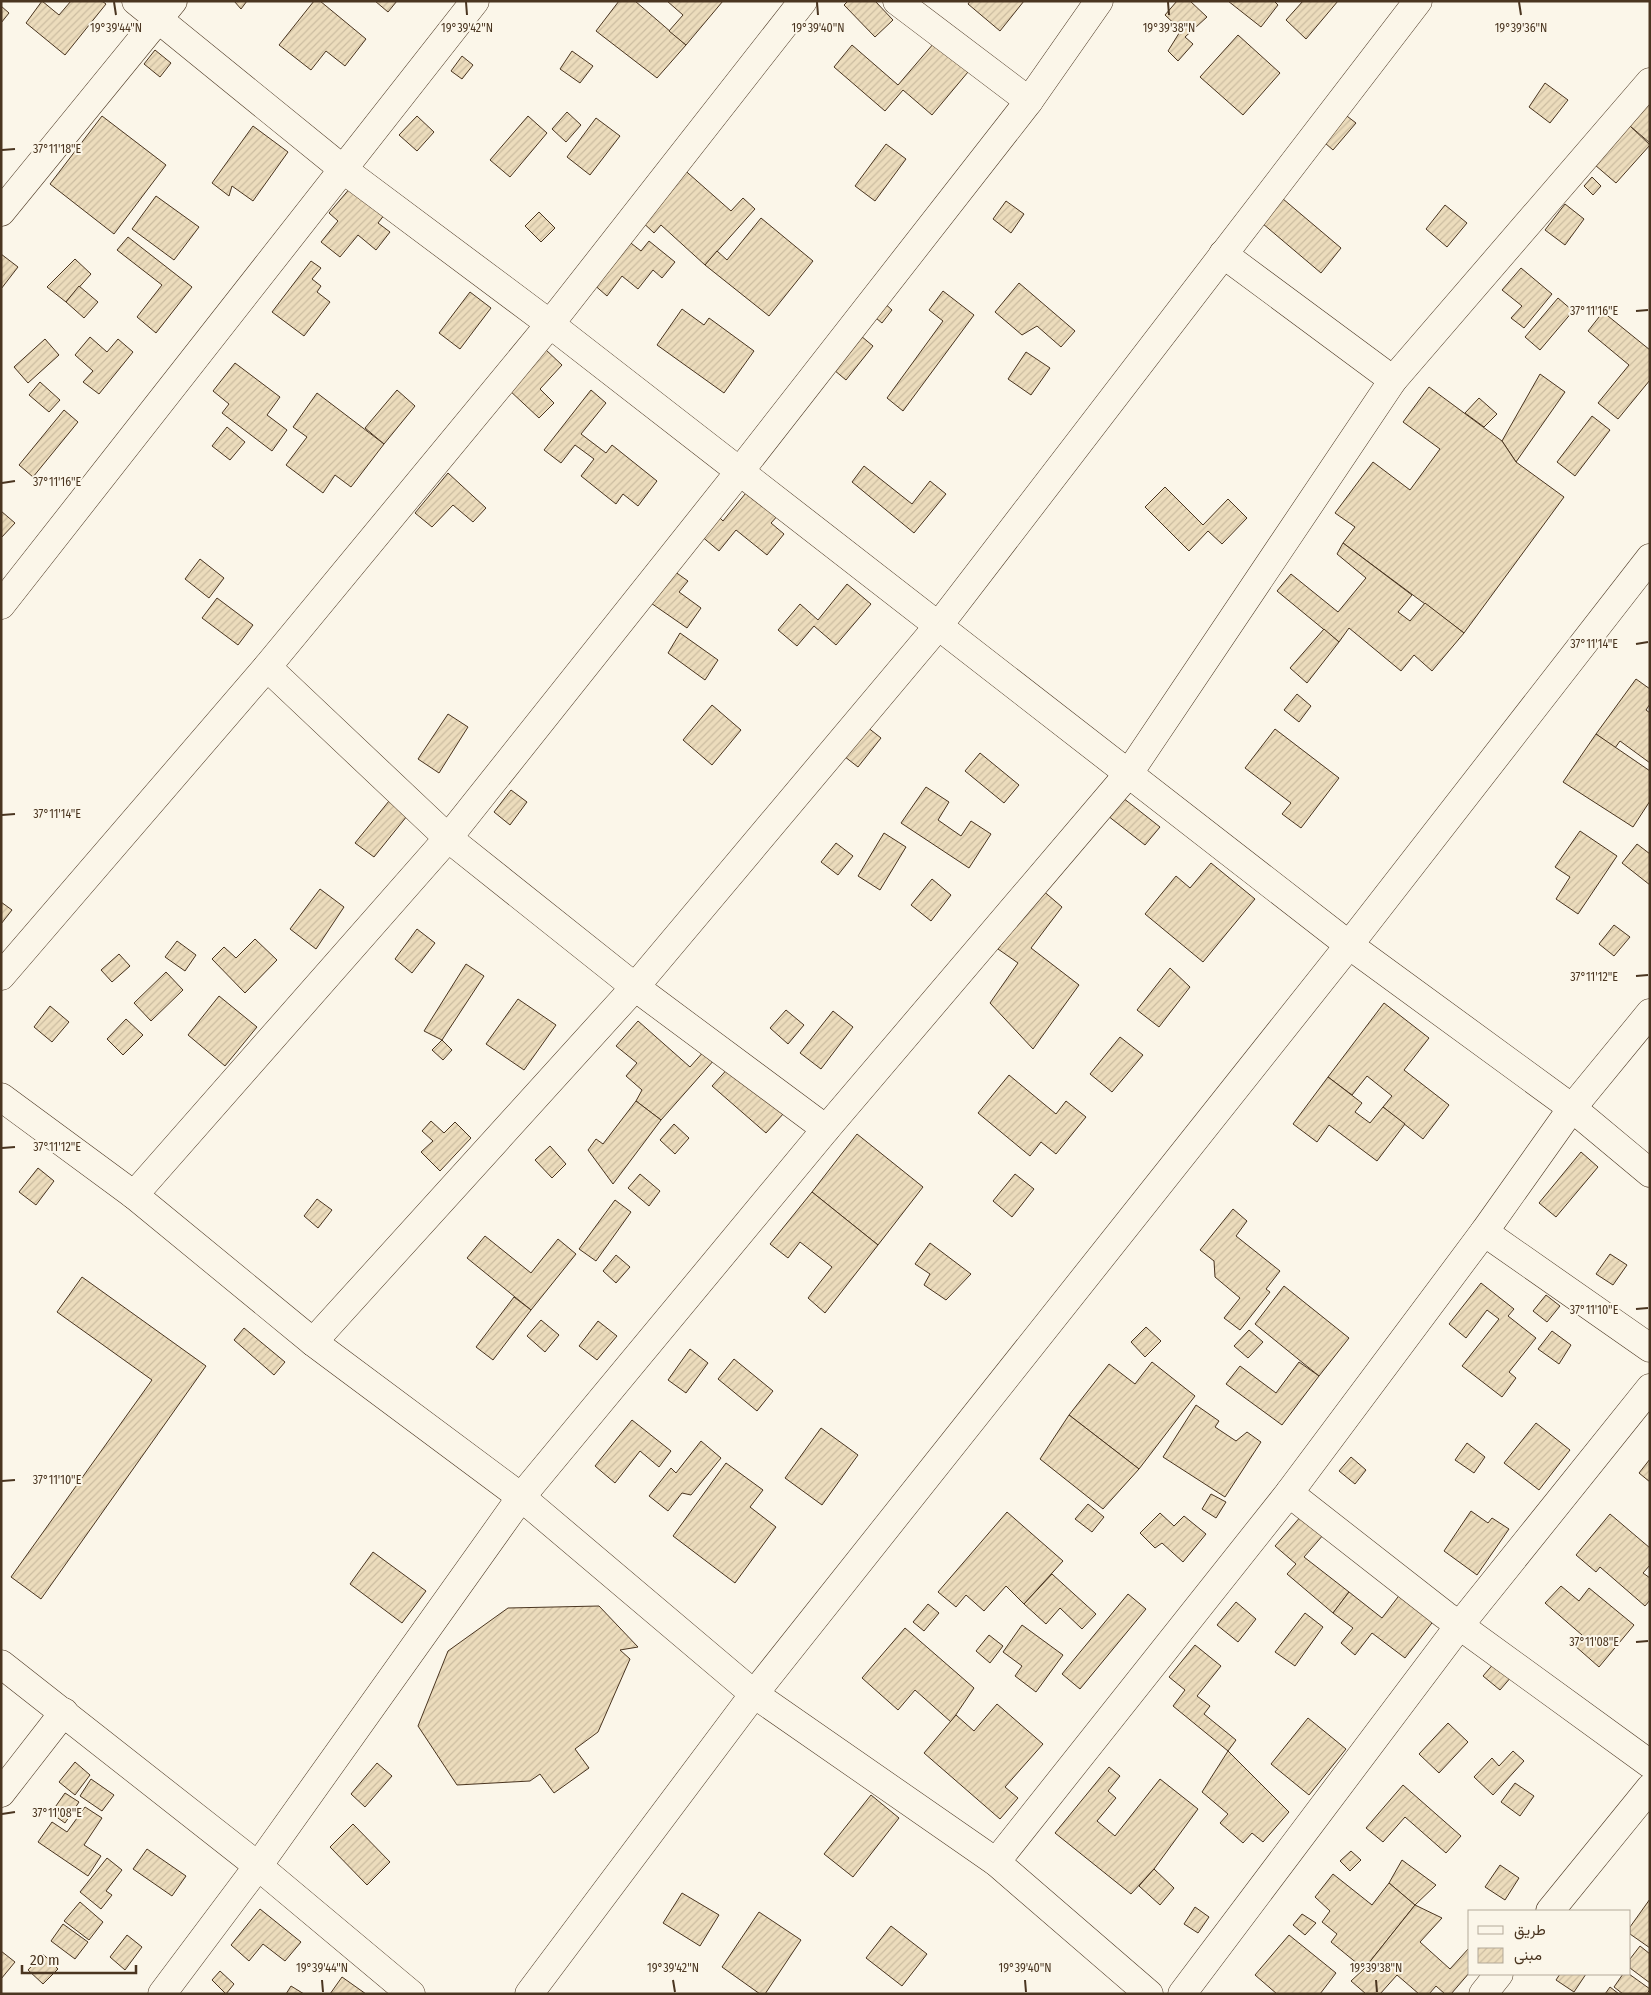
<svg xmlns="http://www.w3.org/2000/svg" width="1651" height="1995" font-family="'Fira Sans Condensed',Vazirmatn,sans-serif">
<defs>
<pattern id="building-hatch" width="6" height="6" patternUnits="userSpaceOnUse" patternTransform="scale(1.25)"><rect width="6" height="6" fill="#ecdcbc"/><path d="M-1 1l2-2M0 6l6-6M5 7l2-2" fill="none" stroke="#ccbda1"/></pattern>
</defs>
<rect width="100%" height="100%" fill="#fbf6e9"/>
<!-- building -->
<g fill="url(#building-hatch)" stroke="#4a3520">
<path d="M42,1L59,15L71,1H102L106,4L65,55L26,23Z"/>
<path d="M234,1H247L241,9Z"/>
<path d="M314,1H320L366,39L345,66L326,51L311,70L279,45Z"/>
<path d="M375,1H397L388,12Z"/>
<path d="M619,1H635L686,45L657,78L596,31Z"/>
<path d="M667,1H723L686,45L669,31L683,15Z"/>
<path d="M848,1H875L893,20L875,37L844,5Z"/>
<path d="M970,1H1024L1000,31L968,4Z"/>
<path d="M1177,1H1190L1207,17L1185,37L1193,44L1178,61L1168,51L1181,30L1165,15Z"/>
<path d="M1228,1H1274L1278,5L1261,27Z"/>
<path d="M1303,1H1338L1306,39L1286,20Z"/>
<path d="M1,6L9,13L1,23Z"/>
<path d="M1238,35L1280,73L1243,115L1200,77Z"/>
<path d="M934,43L968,72L932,115L903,90L885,111L834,67L852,45L898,85Z"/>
<path d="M155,50L171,63L160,77L144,64Z"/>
<path d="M572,51L593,66L580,83L560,69Z"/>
<path d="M462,56L473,65L462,79L451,71Z"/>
<path d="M1545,83L1568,100L1550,123L1529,107Z"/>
<path d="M1650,102V143L1630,126Z"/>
<path d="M1339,110L1356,123L1333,150L1317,136Z"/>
<path d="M567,112L581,125L566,142L552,129Z"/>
<path d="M102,116L166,165L114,234L50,184Z"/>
<path d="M417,116L434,132L417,151L399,135Z"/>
<path d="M528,116L547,133L510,177L490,160Z"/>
<path d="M596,118L620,136L590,175L567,157Z"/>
<path d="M253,126L288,152L253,201L232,186L229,196L212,183Z"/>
<path d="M1630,126L1650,145L1616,183L1595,165Z"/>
<path d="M886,144L906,159L875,201L855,186Z"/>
<path d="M680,166L731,211L743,198L755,209L705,265L661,225L654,233L637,217Z"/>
<path d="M1592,177L1601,186L1593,195L1584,186Z"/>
<path d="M351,187L385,214L378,223L390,232L376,250L358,235L340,257L321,242L338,221L329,213Z"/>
<path d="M1276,193L1341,248L1321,273L1256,218Z"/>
<path d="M156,196L199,227L174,260L132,229Z"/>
<path d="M1006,201L1024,214L1011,233L993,219Z"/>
<path d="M1565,204L1584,219L1565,245L1545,230Z"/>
<path d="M1445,205L1467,223L1447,247L1426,229Z"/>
<path d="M539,212L555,228L541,242L525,226Z"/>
<path d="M761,218L813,261L769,316L705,265L717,251L727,260Z"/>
<path d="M128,237L192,287L156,333L137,317L162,285L117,250Z"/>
<path d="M627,240L641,251L649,241L675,262L662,278L653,270L638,289L622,276L607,296L592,283Z"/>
<path d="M1,254L18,267L1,289Z"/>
<path d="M75,259L91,274L66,302L47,287Z"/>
<path d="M311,261L321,268L312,279L321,286L317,292L330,302L304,336L272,312Z"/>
<path d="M1521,268L1552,294L1524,328L1511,318L1522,306L1502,290Z"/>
<path d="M1019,283L1075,331L1061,347L1037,326L1022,335L995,312Z"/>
<path d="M79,286L98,302L84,318L66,302Z"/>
<path d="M943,291L974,315L903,411L887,398L943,321L929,310Z"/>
<path d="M470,292L491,308L460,349L439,333Z"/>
<path d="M1558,298L1573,311L1540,350L1525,337Z"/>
<path d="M882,301L892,310L882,323L871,314Z"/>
<path d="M682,309L704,325L709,318L754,351L724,393L657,345Z"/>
<path d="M1603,312L1650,350V380L1618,419L1598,403L1629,365L1588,331Z"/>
<path d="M855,331L873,346L846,380L828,365Z"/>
<path d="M90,337L107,352L118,339L133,352L99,394L83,382L93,371L75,355Z"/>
<path d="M45,339L59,355L28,383L14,367Z"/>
<path d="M545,349L562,365L540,389L554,403L539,418L508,389Z"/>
<path d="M1026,352L1050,368L1031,395L1008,379Z"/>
<path d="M235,363L280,397L267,415L287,430L272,451L222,413L229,404L213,391Z"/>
<path d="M1540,374L1565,392L1516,462L1502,441Z"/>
<path d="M40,382L60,400L49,412L29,395Z"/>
<path d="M1429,387L1502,441L1516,462L1564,497L1464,633L1343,543L1355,527L1335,513L1373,462L1410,490L1440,449L1403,422Z"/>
<path d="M397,390L415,406L384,444L365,428Z"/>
<path d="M591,390L606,403L581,434L606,453L612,445L657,481L638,506L623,494L616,504L581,476L594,459L575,445L561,463L544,450Z"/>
<path d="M317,393L384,444L351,487L335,475L323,493L286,465L307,437L293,427Z"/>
<path d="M1479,398L1497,414L1484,427L1465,413Z"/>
<path d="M64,410L78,422L33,477L19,465Z"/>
<path d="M1592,416L1610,430L1575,476L1557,462Z"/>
<path d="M227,427L245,442L230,460L212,446Z"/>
<path d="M864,466L912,504L930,481L946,494L914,533L852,482Z"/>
<path d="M448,473L486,508L473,522L453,505L432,527L415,513Z"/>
<path d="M1165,487L1203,525L1228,499L1247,518L1222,544L1208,531L1189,551L1145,507Z"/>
<path d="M750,488L780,513L771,523L784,534L767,555L736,530L719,551L700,535L717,515L723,521Z"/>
<path d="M1,511L15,523L1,538Z"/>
<path d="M1343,543L1412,595L1398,612L1410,621L1425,603L1464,633L1432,671L1414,655L1401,671L1349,628L1339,642L1277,591L1291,574L1338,612L1366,578L1337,554Z"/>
<path d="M200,559L224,578L209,598L185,579Z"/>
<path d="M671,569L688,581L679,592L701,608L687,628L648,601Z"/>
<path d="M847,584L871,604L836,645L814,626L797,646L778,630L800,604L818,620Z"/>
<path d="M217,598L253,625L238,645L202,618Z"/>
<path d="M1324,629L1339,642L1307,683L1290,668Z"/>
<path d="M680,633L718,660L705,680L668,653Z"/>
<path d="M1636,679L1650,689V704L1646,710L1650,713V763L1620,741L1615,748L1596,734Z"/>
<path d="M1297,694L1311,706L1299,722L1284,710Z"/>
<path d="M712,705L741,730L712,765L683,740Z"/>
<path d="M448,714L468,727L439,773L418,759Z"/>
<path d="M862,723L881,738L858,767L840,753Z"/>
<path d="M1275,729L1339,778L1301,828L1282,814L1291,803L1245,768Z"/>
<path d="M1596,734L1650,771V801L1633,827L1563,782Z"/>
<path d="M980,753L1019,785L1004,803L965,771Z"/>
<path d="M926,787L949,802L938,820L961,836L971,821L991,834L969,868L901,823Z"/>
<path d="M511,790L527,802L510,825L494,812Z"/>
<path d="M1118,794L1160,827L1145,845L1103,812Z"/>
<path d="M389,801L407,816L374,857L355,843Z"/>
<path d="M1580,831L1617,856L1578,914L1556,899L1570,877L1555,867Z"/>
<path d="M884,833L906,847L880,890L858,876Z"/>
<path d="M836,843L853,856L838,875L821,862Z"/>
<path d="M1637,844L1650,854V885L1622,863Z"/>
<path d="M1211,863L1255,899L1203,962L1145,914L1176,876L1190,888Z"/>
<path d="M932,879L951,895L931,921L911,905Z"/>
<path d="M320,889L344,907L316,949L290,929Z"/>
<path d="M1041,889L1062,907L1031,948L1079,985L1033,1049L990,1003L1018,963L998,949Z"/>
<path d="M1,902L12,910L1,924Z"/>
<path d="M1614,925L1630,937L1614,956L1599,944Z"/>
<path d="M417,929L435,943L412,973L395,959Z"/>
<path d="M255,939L277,960L245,993L212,959L224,947L236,958Z"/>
<path d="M177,941L196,955L185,971L165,957Z"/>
<path d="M119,954L130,966L112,982L101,970Z"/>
<path d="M466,964L484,976L442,1040L424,1031Z"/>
<path d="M1170,968L1190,987L1159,1027L1137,1010Z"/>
<path d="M166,972L183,990L151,1021L134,1003Z"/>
<path d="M219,996L257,1027L225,1066L188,1035Z"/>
<path d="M518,999L556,1025L524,1070L486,1044Z"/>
<path d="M1384,1003L1429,1038L1404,1070L1449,1105L1423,1139L1383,1107L1392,1096L1367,1076L1352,1095L1328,1077Z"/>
<path d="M50,1006L69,1022L52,1042L34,1027Z"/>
<path d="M786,1010L804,1025L788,1044L770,1028Z"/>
<path d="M833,1011L853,1027L821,1069L800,1053Z"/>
<path d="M126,1019L143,1035L123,1055L107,1039Z"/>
<path d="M638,1021L690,1067L705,1050L715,1059L661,1120L636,1101L642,1090L626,1076L637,1063L616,1046Z"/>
<path d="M1120,1037L1143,1055L1112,1092L1090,1074Z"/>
<path d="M442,1040L452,1050L443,1060L432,1050Z"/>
<path d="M731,1065L784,1113L766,1133L712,1086Z"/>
<path d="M1009,1075L1056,1114L1066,1101L1086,1117L1056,1154L1041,1142L1030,1156L978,1113Z"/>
<path d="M1328,1077L1362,1103L1355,1112L1370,1123L1383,1107L1405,1124L1377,1161L1329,1125L1317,1142L1293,1124Z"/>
<path d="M636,1101L661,1120L613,1184L588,1150L596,1139L603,1144Z"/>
<path d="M431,1121L444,1133L455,1122L471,1138L440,1171L421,1152L433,1141L422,1131Z"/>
<path d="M674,1124L689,1138L675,1154L660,1140Z"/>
<path d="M857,1134L923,1187L878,1245L812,1192Z"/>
<path d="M550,1146L566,1164L552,1178L535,1160Z"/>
<path d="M1581,1152L1598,1167L1556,1217L1539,1203Z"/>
<path d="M38,1168L54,1181L36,1205L19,1192Z"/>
<path d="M640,1174L660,1191L649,1206L628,1188Z"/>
<path d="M1015,1174L1034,1189L1012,1217L993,1201Z"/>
<path d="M812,1192L878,1245L825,1313L808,1298L832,1267L800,1242L788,1258L770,1244Z"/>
<path d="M317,1199L332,1210L318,1228L304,1216Z"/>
<path d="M615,1200L631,1212L596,1261L579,1249Z"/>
<path d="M1233,1209L1247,1221L1236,1236L1280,1271L1266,1289L1270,1292L1240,1330L1224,1318L1240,1298L1215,1277L1214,1261L1200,1250Z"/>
<path d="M485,1236L531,1273L558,1239L576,1254L531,1310L467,1258Z"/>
<path d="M930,1243L971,1274L946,1300L924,1285L930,1274L915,1264Z"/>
<path d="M1610,1254L1627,1265L1613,1285L1596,1274Z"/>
<path d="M616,1255L630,1267L616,1283L603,1271Z"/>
<path d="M82,1277L206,1366L41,1599L11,1577L152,1380L57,1312Z"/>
<path d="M1481,1283L1514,1309L1508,1316L1536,1338L1509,1372L1516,1378L1502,1397L1462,1366L1499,1319L1487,1310L1466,1338L1449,1324Z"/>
<path d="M1284,1286L1349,1338L1319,1376L1255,1324Z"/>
<path d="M1546,1295L1560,1306L1547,1322L1533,1311Z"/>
<path d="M514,1297L531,1310L493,1360L476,1347Z"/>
<path d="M541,1320L559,1335L545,1352L527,1336Z"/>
<path d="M598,1321L617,1336L597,1360L579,1346Z"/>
<path d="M1146,1327L1161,1341L1145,1357L1131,1342Z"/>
<path d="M244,1328L285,1362L274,1375L234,1340Z"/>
<path d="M1249,1330L1263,1342L1248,1358L1234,1346Z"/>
<path d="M1552,1331L1571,1345L1559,1364L1538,1349Z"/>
<path d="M690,1349L708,1363L686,1393L668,1380Z"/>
<path d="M734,1359L773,1391L757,1411L718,1379Z"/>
<path d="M1152,1362L1195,1396L1139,1469L1069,1415L1109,1364L1135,1384Z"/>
<path d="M1299,1362L1319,1376L1282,1425L1226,1384L1240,1366L1276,1393Z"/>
<path d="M1196,1405L1219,1421L1215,1427L1236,1441L1247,1432L1261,1442L1225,1497L1163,1457Z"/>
<path d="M1069,1415L1139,1469L1103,1509L1040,1459Z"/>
<path d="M632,1420L671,1451L659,1467L640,1451L615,1483L595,1466Z"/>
<path d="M1536,1423L1570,1450L1539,1490L1504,1463Z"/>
<path d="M821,1428L858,1455L822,1505L785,1478Z"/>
<path d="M701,1441L721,1458L691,1495L682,1493L668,1511L649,1496L671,1468L676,1473Z"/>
<path d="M1467,1443L1485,1457L1474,1473L1455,1460Z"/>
<path d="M1351,1457L1366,1470L1355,1484L1339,1471Z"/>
<path d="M1650,1459V1482L1639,1473Z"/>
<path d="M726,1463L763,1490L750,1507L776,1527L735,1583L673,1536Z"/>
<path d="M1211,1494L1226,1502L1216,1518L1202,1509Z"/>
<path d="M1088,1504L1104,1517L1092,1532L1075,1519Z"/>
<path d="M1471,1511L1488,1523L1492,1518L1509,1529L1477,1575L1444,1551Z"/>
<path d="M1007,1512L1063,1561L1024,1604L1006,1586L984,1611L966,1595L956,1607L938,1592Z"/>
<path d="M1160,1513L1174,1526L1184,1516L1206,1534L1183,1562L1162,1543L1155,1548L1140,1533Z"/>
<path d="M1610,1514L1650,1548V1565L1643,1573L1650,1578V1600L1645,1606L1600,1567L1596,1572L1576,1555Z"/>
<path d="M1302,1515L1324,1534L1304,1557L1349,1592L1333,1613L1287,1574L1296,1564L1275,1546Z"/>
<path d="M373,1552L426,1591L402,1623L350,1584Z"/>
<path d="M1052,1574L1096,1614L1082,1629L1060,1608L1046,1624L1024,1604Z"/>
<path d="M1561,1586L1579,1601L1589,1588L1634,1625L1599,1667L1574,1645L1582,1635L1545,1603Z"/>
<path d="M1349,1592L1382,1618L1401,1593L1435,1619L1405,1658L1372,1633L1355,1655L1341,1643L1353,1628L1333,1613Z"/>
<path d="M1128,1594L1146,1609L1080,1689L1062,1674Z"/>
<path d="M1236,1602L1256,1619L1238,1642L1217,1625Z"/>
<path d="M928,1604L939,1613L924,1631L913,1622Z"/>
<path d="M599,1606L638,1647L620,1650L630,1659L598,1732L575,1749L589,1768L554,1793L540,1774L530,1781L457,1785L418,1726L448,1651L508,1608Z"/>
<path d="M1305,1613L1323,1627L1295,1666L1275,1652Z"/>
<path d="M1022,1625L1063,1655L1036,1692L1015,1676L1022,1666L1003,1652Z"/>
<path d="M905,1628L974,1688L951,1722L915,1690L898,1710L862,1678Z"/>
<path d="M989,1635L1003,1646L990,1663L976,1651Z"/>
<path d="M1195,1645L1221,1666L1197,1696L1210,1706L1204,1714L1236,1740L1228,1751L1173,1706L1185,1690L1169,1677Z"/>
<path d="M1495,1662L1512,1676L1500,1690L1483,1676Z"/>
<path d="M997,1704L1043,1744L1005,1787L1018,1798L1000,1819L924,1753L956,1715L974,1731Z"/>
<path d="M1308,1718L1346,1749L1309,1795L1271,1764Z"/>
<path d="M1448,1723L1468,1742L1439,1773L1419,1754Z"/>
<path d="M1228,1751L1289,1812L1263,1842L1252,1833L1243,1843L1220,1823L1228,1814L1202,1792Z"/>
<path d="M1513,1751L1524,1761L1493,1795L1474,1777L1492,1758L1499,1766Z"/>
<path d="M75,1762L90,1775L75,1795L59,1782Z"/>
<path d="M377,1763L392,1776L365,1807L351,1794Z"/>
<path d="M1109,1767L1120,1776L1108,1791L1116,1798L1097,1821L1115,1836L1160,1779L1198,1809L1154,1869L1131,1894L1055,1833Z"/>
<path d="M91,1779L114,1795L102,1811L80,1796Z"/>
<path d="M1515,1783L1534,1796L1520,1816L1501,1802Z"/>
<path d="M1403,1785L1461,1836L1446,1853L1405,1817L1383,1842L1366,1828Z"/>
<path d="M65,1793L79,1802L65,1823L51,1813Z"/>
<path d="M871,1795L899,1818L853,1877L824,1854Z"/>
<path d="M85,1807L102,1818L84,1845L101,1856L88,1876L38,1842L52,1822L67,1832Z"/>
<path d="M353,1824L390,1862L367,1885L330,1847Z"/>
<path d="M147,1849L186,1876L172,1896L133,1869Z"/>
<path d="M1351,1851L1361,1860L1350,1871L1340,1861Z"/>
<path d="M107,1858L122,1870L106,1891L112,1895L101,1909L80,1892Z"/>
<path d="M1402,1860L1436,1885L1415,1905L1389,1883Z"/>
<path d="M1500,1865L1519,1878L1505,1900L1485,1887Z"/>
<path d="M1154,1869L1174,1888L1160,1905L1139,1886Z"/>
<path d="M1333,1874L1372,1905L1389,1883L1415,1905L1364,1969L1331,1942L1337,1934L1322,1922L1330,1911L1315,1897Z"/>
<path d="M682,1893L719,1915L700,1946L663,1923Z"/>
<path d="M1650,1899V1948L1630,1934V1927Z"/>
<path d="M80,1902L103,1922L89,1940L64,1921Z"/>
<path d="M1415,1905L1442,1918L1420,1942L1450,1969L1469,1948L1470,1972L1451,1994H1445L1436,1986L1429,1994H1419L1397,1975L1380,1994H1366L1351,1981L1364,1969Z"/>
<path d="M1195,1907L1209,1917L1198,1933L1184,1924Z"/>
<path d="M260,1909L301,1942L285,1961L263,1944L249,1961L231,1945Z"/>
<path d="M759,1912L801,1940L765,1994H760L722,1967Z"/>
<path d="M1302,1914L1316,1923L1305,1935L1293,1925Z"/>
<path d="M63,1924L88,1942L75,1959L51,1941Z"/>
<path d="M891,1926L927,1954L902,1986L866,1958Z"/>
<path d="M127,1935L142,1947L125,1970L110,1957Z"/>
<path d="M1289,1935L1336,1973L1320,1994H1277L1255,1975Z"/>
<path d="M1640,1946L1650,1954V1983L1630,1968V1959Z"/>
<path d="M1,1951L15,1962L1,1979Z"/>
<path d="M43,1954L58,1969L43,1984L28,1970Z"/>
<path d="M220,1971L234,1984L226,1994L212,1980Z"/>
<path d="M1560,1974H1586L1574,1992L1556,1980Z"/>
<path d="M1623,1974H1629L1650,1989L1647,1994H1623L1614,1987Z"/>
<path d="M342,1977L366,1994H330Z"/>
<path d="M291,1986L304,1994H286Z"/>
<path d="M1610,1987L1619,1994H1605Z"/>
</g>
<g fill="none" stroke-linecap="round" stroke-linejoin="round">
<!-- minor casing -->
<g stroke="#4a3520" stroke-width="29">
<g id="minor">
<path d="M136,1L344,170L550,324L1349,945L1572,1108L1650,1173"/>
<path d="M897,1L1029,101"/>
<path d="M1,212L173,1"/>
<path d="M1223,254L1393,380"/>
<path d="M1,605L475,1"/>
<path d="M267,667L448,838L635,987L826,1129"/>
<path d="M1,976L267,667L550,324L803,1"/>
<path d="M1,1097L134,1195L313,1342L521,1497L754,1694L996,1862L1149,1994"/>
<path d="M134,1195L448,838L740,471L1029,101L1099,1"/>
<path d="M1484,1232L1650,1348"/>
<path d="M313,1342L635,987L939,625L1418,1"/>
<path d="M1289,1493L1445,1615L1650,1764"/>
<path d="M1,1664L258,1866L411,1994"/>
<path d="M1,1793L64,1712"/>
<path d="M996,1862L1289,1493L1484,1232L1572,1108L1650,1013"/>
<path d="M1550,1911L1650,1788"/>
<path d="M162,1994L258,1866L521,1497L826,1129L1129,773L1393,380L1650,82"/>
<path d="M529,1994L754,1694L1349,945L1650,558"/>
<path d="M1182,1994L1459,1626L1650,1388"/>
<path d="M1483,1994L1499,1974"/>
</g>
</g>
<!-- minor -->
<use href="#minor" stroke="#fbf6e9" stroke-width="28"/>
</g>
<!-- ticks -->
<path fill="none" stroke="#4a3520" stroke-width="2" d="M114,2L116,15M466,2L467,15M817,2L818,15M1168,2L1169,15M1519,2L1521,15M2,150L15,149M1636,311L1648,310M2,483L15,481M1636,644L1648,642M2,815L15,814M1636,976L1648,975M2,1148L15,1147M1636,1309L1648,1308M2,1481L15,1480M1636,1642L1648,1641M2,1814L15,1812M322,1980L323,1992M673,1980L675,1992M1025,1980L1026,1992M1376,1980L1377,1992"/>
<g font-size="12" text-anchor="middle" fill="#4a3520" stroke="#fbf6e9" stroke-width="4" stroke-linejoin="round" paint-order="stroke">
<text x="116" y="32">19°39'44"N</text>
<text x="467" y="32">19°39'42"N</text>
<text x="818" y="32">19°39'40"N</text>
<text x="1169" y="32">19°39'38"N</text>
<text x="1521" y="32">19°39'36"N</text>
<text x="57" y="153">37°11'18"E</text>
<text x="1594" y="315">37°11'16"E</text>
<text x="57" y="486">37°11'16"E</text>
<text x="1594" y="648">37°11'14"E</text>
<text x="57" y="818">37°11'14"E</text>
<text x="1594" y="981">37°11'12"E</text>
<text x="57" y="1151">37°11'12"E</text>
<text x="1594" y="1314">37°11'10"E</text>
<text x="57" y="1484">37°11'10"E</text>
<text x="1594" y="1646">37°11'08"E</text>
<text x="57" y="1817">37°11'08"E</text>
<text x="322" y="1972">19°39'44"N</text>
<text x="673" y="1972">19°39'42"N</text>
<text x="1025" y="1972">19°39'40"N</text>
<text x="1376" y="1972">19°39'38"N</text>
</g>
<!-- border -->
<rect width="1651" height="1995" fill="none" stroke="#4a3520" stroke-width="5"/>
<!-- legend -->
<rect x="1468" y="1910" width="162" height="65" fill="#fbf6e9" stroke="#b4a999"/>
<rect x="1478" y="1926" width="25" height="8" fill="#fbf6e9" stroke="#b4a999"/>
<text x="1514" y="1935" font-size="15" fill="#4a3520">طريق</text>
<rect x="1478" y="1948" width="25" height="15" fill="url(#building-hatch)" stroke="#b4a999"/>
<text x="1514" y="1960" font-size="15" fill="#4a3520">مبنى</text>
<!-- scale -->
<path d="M22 1965v8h114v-8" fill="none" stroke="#4a3520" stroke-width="2.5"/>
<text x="30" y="1965" font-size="15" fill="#4a3520" stroke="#fbf6e9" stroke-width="4" paint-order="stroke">20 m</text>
</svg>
